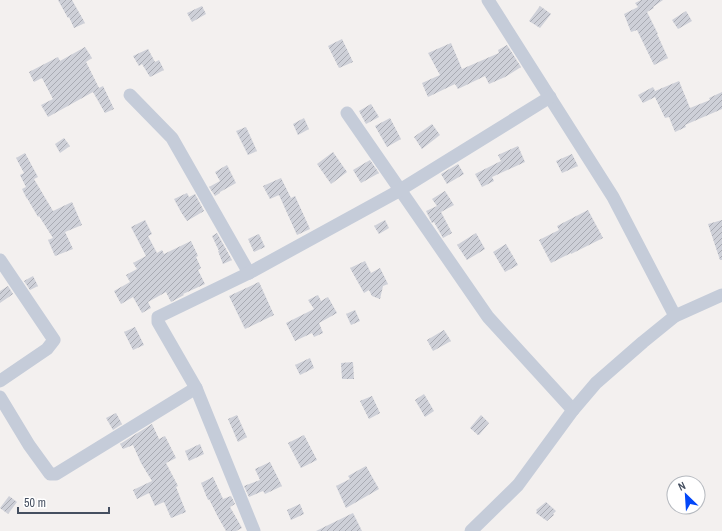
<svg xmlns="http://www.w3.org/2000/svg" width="722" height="531" font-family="'Archivo Narrow',sans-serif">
<defs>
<pattern id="building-hatch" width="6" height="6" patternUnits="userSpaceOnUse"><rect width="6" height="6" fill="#ced0d8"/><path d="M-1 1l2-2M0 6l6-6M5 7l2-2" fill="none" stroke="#a9abb3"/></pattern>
</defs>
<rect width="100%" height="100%" fill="#f3f0ef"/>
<!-- building -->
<g fill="url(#building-hatch)">
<path d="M58,0H72L85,23L74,28L69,17L68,18Z"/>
<path d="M641,0H663L653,7L654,8L647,12L658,34H657L668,58L654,65L637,30L631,32L624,14L638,7L635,3Z"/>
<path d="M202,6L206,14L192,22L187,13Z"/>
<path d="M540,6L551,14L540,28L529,21Z"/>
<path d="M686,11L692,21L678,29L672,20Z"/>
<path d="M342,39L353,62L339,68L328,46Z"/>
<path d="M451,43L462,69L499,53L498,50L507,45L521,67L505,77L489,84L485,76L458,89L455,84L428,97L422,83L440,75L428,53Z"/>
<path d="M85,47L92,58L86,62L99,88L103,86L114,109L105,113L93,92L48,117L41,105L53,99L42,78L34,82L29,72L58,57L60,61Z"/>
<path d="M148,49L155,62L159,60L164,70L150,77L142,64L139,66L133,56Z"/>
<path d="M679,81L690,108L710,100L709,98L722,92V109L685,125L686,127L675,132L669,117L665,118L655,97L643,103L638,95L653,87L655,91Z"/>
<path d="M371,104L379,117L366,124L359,111Z"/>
<path d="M304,118L309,129L298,135L293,124Z"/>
<path d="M390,118L401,139L387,147L375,126Z"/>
<path d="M432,124L440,135L422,149L414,137Z"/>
<path d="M246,127L257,151L248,155L236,131Z"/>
<path d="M64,138L70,146L60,153L55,144Z"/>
<path d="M518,146L525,162L492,177L494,181L482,187L475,174L501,161L498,155Z"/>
<path d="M333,152L347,172L331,184L317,164Z"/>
<path d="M25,153L38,177L34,179L53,211L72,202L82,225L65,232L73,249L55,256L48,240L53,238L39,216L38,217L27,198V199L22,189L26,187L20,175L24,173L16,158Z"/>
<path d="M572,154L578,166L562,173L556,161Z"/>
<path d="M370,160L379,173L361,183L353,170Z"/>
<path d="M458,164L464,174L447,184L441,174Z"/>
<path d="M227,165L236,183L220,192V193L215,196L209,187L220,181L215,172Z"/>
<path d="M281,178L291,198L295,196L310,229L297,235L279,195L270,199L263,186Z"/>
<path d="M445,191L454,205L441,212L452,233L443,238L434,222L432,223L426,211L437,206L432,199Z"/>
<path d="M187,193L189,197L195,194L204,211L187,221L181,212L174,199Z"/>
<path d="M588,210L603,238L571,254V253L551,263L539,240L559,230L557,226Z"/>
<path d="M145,220L152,234L148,236L157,253L162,250L164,254L191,241L198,256L196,257L201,268L198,270L205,284L183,294L184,295L171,302L166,292L148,302L151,308L142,313L133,297L121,304L114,291L130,282L126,275L137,269L133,263L146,256L131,227Z"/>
<path d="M385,220L389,228L379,234L374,226Z"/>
<path d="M722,220V260H720L708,224Z"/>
<path d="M217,233L232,260L223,264L218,251H219L212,236Z"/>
<path d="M476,233L485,249L467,260L457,245Z"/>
<path d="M259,234L265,247L254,252L248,239Z"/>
<path d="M506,244L518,265L505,272L493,252Z"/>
<path d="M365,261L371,273L380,268L388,284L383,286L380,299L372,296L369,290L364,293L350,268Z"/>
<path d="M33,276L38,286L30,290L24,281Z"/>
<path d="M259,282L274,315L245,329L229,296Z"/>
<path d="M8,286L13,294L0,303V291Z"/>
<path d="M318,295L321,301L328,297L337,313L319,323L323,333L314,337L312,333L295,341L286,323L314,309L308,300Z"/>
<path d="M355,310L360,321L351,325L346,314Z"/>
<path d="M135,327L144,345L133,350L124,332Z"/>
<path d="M444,330L451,341L433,351L427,340Z"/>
<path d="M310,358L314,368L300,375L295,365Z"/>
<path d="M353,362L354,379H342L341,363Z"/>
<path d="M424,394L434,411L425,417L415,400Z"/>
<path d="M372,396L380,413L369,419L360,401Z"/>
<path d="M116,413L122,424L113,430L106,418Z"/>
<path d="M237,415L247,437L238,442L228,419Z"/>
<path d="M481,415L489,423L479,435H478L470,428Z"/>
<path d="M152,424L159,439L165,436L176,458L166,463L178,486L176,487L186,512L171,518L164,502L155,506L149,493L137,499L133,490L152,481L141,463L133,445L123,449L120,444Z"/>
<path d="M304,435L317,460L301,468L288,443Z"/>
<path d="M200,444L204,454L189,461L185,451Z"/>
<path d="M270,462L282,486L265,494L263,491L249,497L244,486L260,480L255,469Z"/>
<path d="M366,466L379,489L346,508L336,486L350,479L348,476Z"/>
<path d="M213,477L223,499L231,496L235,504L230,507L242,528L236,531H226L218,517L209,499L208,500L201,483Z"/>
<path d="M9,496L17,502L8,514L0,508Z"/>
<path d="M546,502L556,511L553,514L554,515L547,521L536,513L537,511L536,510Z"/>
<path d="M300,504L304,514L291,520L287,510Z"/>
<path d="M353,513L362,531H316Z"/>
</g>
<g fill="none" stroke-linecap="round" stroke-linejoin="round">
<!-- minor -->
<g stroke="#c5ccd9" stroke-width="13">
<path d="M488,0L613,197L675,316"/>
<path d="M130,95L172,138L249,273"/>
<path d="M347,113L488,317L573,410"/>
<path d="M0,260L54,340L47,349L0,381"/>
<path d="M0,397L29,445L50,474H56L196,388"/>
<path d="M254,531L196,388L158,322V317L249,273L395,193L550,97"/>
<path d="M471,531L518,485L573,410L596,383L643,342L675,316L722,295"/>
</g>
</g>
<!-- north arrow -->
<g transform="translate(686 495) rotate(335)"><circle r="19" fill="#ffffff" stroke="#b5b9bf"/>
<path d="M0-3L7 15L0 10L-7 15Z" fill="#0347f9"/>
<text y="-6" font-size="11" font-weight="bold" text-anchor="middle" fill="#454f60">N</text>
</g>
<!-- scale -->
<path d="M18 507v6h91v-6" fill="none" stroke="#454f60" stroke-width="2"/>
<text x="24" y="507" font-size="12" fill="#454f60" stroke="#ffffff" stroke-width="3" paint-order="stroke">50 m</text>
</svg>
